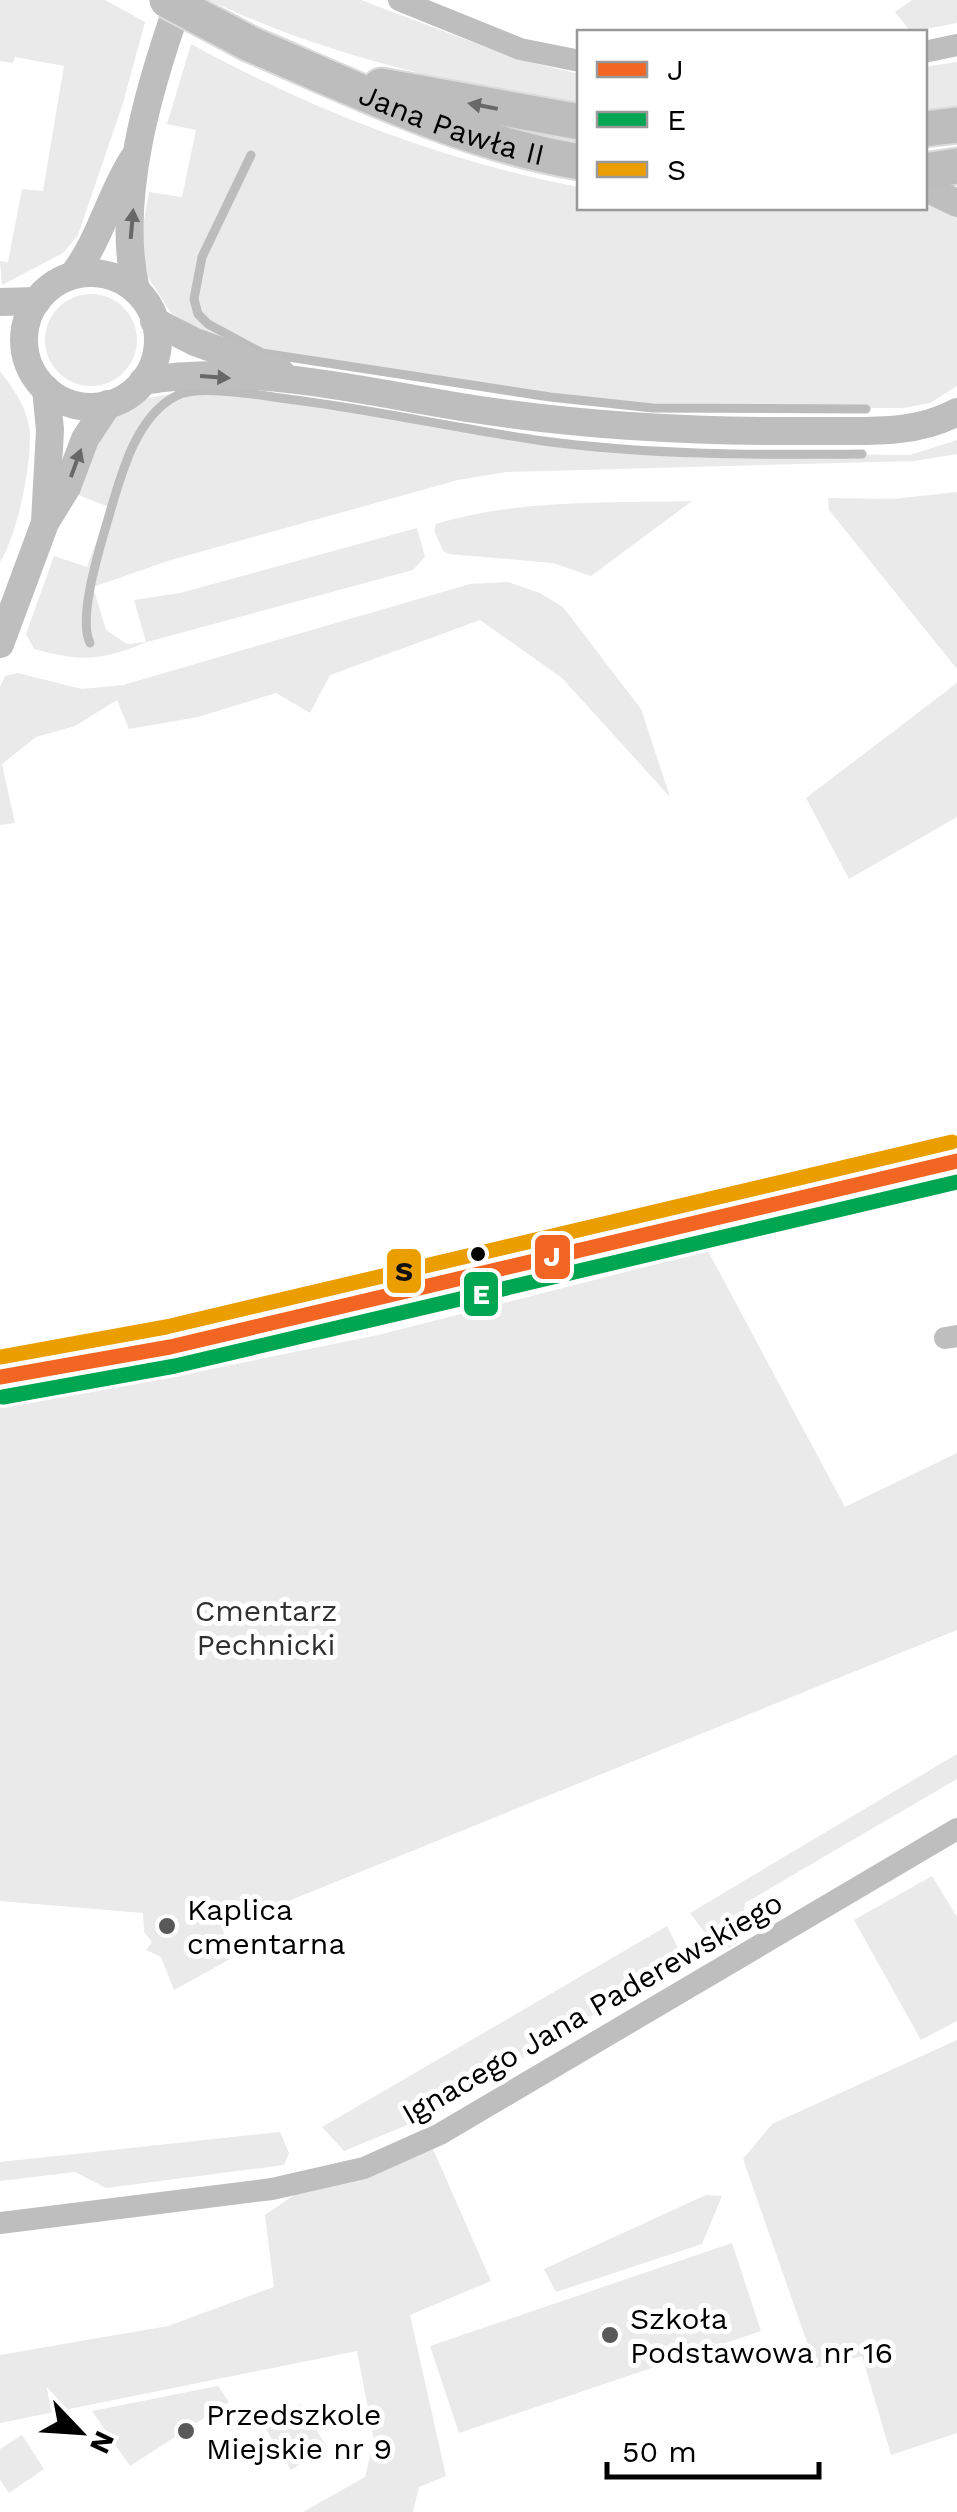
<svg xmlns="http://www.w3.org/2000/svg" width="957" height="2512" font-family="'Work Sans',sans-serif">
<rect width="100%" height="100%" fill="#fff"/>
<!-- green -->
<g fill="#eaeaea">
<path d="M0,0H105L145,22L123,103L78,235L63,253L2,285L0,261L8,262L22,189L43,191L64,66L15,57L13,63L0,61Z"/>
<path d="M209,0H361L517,59L579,74V105C452,84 326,56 209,0Z"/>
<path d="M912,0H957V23L911,32L895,12Z"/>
<path d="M191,44C314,111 442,161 579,187L580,208H924L925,201L957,215V386L930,403L904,408H653L550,397L262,353L208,336L171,313L146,274L140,242L149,192L182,197L196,130L167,124Z"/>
<path d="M957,62V107L925,112L924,67Z"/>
<circle cx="91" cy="340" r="46"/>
<path d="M0,371C12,387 26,406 29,426C34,456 17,537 0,562Z"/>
<path d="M196,392L254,395L544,441L650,452L910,455L957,440V454L914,461L507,472L458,480L171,560L93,587L106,630L127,644L146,642L134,600L180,593L417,528L425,557L413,570L147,642C100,661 82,662 34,649L26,634L54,556L87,567L109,507L76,494C100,417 112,397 196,392Z"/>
<path d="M957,492V669L829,510L828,498L893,499Z"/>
<path d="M692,501L591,576L553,563L449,554L443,551L434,530L436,524C519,499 606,503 692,501Z"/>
<path d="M508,582L540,593L563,607L641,709L670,797L562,678L480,620L330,675L310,713L276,693L198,717L129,729L117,700L75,726L36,737L2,764L15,823L0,825V687L5,676L18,673L82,689L123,685L470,584Z"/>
<path d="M957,683V817L849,879L806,798Z"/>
<path d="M708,1251L845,1507L957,1453V1630L222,1928L234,1957L174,1990L161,1957L146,1950L152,1942L144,1932L143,1913L0,1901V1404L177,1376L378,1335Z"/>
<path d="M957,1754V1779L745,1903L740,1941L729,1948L714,1945L690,1913Z"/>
<path d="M932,1876L957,1917V2021L921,2040L854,1920Z"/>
<path d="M667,1926L684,1960L417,2121L344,2151L322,2127Z"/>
<path d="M957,2040V2433L891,2455L862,2356L816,2368L743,2159L772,2124Z"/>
<path d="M280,2132L289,2153L284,2165L106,2188L75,2172L0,2181V2162Z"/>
<path d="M429,2140L491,2281L410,2315L446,2476L419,2487L413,2512H303L365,2477L374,2440L357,2351L0,2423V2355L168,2326L274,2287L265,2215L297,2193Z"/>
<path d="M706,2195L722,2196L702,2244L556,2292L544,2269Z"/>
<path d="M732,2243L761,2331L459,2433L430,2346Z"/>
<path d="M218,2386L229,2402L130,2466L92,2411Z"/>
<path d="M300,2404L327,2447L291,2470L264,2426Z"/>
<path d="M22,2435L44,2469L9,2493L0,2480V2449Z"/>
</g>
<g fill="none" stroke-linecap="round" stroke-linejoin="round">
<!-- stream -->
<g stroke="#bcbcbc" stroke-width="9">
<path d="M251,155L202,257L194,299L198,314L208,324L262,353L550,397L653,408L866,409"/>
<path d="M90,643C78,619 98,554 106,526C119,483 133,418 176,396C199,383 268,397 296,400C379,411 461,429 543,441C649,455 755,455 862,454"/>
</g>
<!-- primary casing -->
<g stroke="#dbdbdb" stroke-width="39">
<g id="primary">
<path id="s1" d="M250,44C358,90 462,142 580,162"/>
<path d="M381,86L580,122"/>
<path d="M924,129L957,125"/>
<path d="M924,171L957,166"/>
</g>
</g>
<!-- minor -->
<g stroke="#bebebe" stroke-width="22">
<path d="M399,0L520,49L580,61"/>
<path d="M924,52L957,45"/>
<path d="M945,1338L957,1336"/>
<path d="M0,2223L272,2189L364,2168L440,2134L957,1829"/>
</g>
<!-- tertiary -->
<g stroke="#bebebe" stroke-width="28">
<path d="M924,187L957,203"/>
<circle cx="91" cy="340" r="67"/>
<path d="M73,275C100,240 109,197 133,159"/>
<path d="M136,290C115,200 149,86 180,0"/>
<path d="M0,302L37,301"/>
<path d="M154,321L195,342L281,373"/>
<path d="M143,381C254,362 364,392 474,409C585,426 696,432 808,431C857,430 912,437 957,412"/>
<path d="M45,522L50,430L46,389"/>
<path d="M0,644L45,523L67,487L85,439L108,404"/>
<path d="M0,1377L170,1347L957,1161"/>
</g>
<!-- primary -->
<use href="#primary" stroke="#bdbdbd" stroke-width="35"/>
<!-- primary-bridge casing -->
<g stroke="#dbdbdb" stroke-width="39" stroke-linecap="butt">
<path id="primary-bridge" d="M167,0L250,44"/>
</g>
<!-- primary-bridge -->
<use href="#primary-bridge" stroke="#bdbdbd" stroke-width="35"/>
<!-- bus-1 casing -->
<g stroke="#fff" stroke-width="22">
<path id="bus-1" d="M0,1377L170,1347L957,1161"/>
</g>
<!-- bus-2 casing -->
<g stroke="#fff" stroke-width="22">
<path id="bus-2" d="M3,1397L175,1366L957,1182"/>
</g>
<!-- bus-3 casing -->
<g stroke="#fff" stroke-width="22">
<path id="bus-3" d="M0,1357L166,1327L952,1142"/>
</g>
<!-- bus-1 -->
<use href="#bus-1" stroke="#f26522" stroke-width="15"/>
<!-- bus-2 -->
<use href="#bus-2" stroke="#00a651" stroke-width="15"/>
<!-- bus-3 -->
<use href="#bus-3" stroke="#eb9e00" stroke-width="15"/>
</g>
<!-- one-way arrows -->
<defs><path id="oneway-solid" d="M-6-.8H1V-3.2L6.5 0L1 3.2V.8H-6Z" transform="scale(2.5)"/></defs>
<g fill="#686868">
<use href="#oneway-solid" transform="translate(483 106) rotate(-169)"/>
<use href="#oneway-solid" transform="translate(132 224) rotate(-85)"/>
<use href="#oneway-solid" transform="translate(215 377) rotate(4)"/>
<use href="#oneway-solid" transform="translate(76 463) rotate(-70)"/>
</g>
<!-- markers -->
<circle fill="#000" stroke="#fff" stroke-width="4" cx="478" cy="1254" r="9"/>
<g fill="#595959" stroke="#fff" stroke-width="4">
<circle cx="167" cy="1926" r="10"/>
<circle cx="610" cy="2335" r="10"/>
<circle cx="186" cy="2431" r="10"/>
</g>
<g text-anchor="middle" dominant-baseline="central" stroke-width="10" stroke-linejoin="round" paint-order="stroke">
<!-- street labels -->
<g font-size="30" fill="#000" stroke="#fff">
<text stroke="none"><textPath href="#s1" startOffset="218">Jana Pawła II</textPath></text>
<text transform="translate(592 2008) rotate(-30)">Ignacego Jana Paderewskiego</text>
</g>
<!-- park labels -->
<g font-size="30" fill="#303030" stroke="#fff">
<text x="266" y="1610">Cmentarz<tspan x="266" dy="34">Pechnicki</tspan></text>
</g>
<!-- poi labels -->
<g font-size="30" fill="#000" stroke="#fff" text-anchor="start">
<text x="187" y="1909">Kaplica<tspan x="187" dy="34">cmentarna</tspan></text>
<text x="630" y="2318">Szkoła<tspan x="630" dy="34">Podstawowa nr 16</tspan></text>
<text x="206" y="2414">Przedszkole<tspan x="206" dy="34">Miejskie nr 9</tspan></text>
</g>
</g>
<g stroke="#fff" stroke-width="4">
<rect x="533" y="1233" width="39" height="48" rx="10" fill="#f26522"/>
<rect x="385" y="1247" width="38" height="48" rx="10" fill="#eb9e00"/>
<rect x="462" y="1270" width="38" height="48" rx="10" fill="#00a651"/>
</g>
<g font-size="28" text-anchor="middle" font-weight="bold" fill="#fff">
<text x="552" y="1266">J</text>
<text x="481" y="1304">E</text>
</g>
<g font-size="28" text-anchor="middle" font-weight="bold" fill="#111">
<text x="404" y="1281">S</text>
</g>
<!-- legend -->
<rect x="577" y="30" width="350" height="180" fill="#ffffff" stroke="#999999" stroke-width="2.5"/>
<rect x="597" y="62" width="50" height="15" fill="#f26522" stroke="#999999" stroke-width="2.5"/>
<text x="667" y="80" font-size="30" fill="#000000">J</text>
<rect x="597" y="112" width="50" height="15" fill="#00a651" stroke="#999999" stroke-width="2.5"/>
<text x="667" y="130" font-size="30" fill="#000000">E</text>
<rect x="597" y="162" width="50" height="15" fill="#eb9e00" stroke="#999999" stroke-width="2.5"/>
<text x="667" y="180" font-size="30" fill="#000000">S</text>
<!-- north arrow -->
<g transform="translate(80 2432) rotate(115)" stroke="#ffffff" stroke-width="8" paint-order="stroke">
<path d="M0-8L18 38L0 25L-18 38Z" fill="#000000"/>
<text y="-15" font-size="28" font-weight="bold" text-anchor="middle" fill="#000000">N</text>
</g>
<!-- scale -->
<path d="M607 2462v15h212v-15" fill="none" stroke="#000000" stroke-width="5"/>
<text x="622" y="2462" font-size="30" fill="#000000" stroke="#ffffff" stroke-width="8" paint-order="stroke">50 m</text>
</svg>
